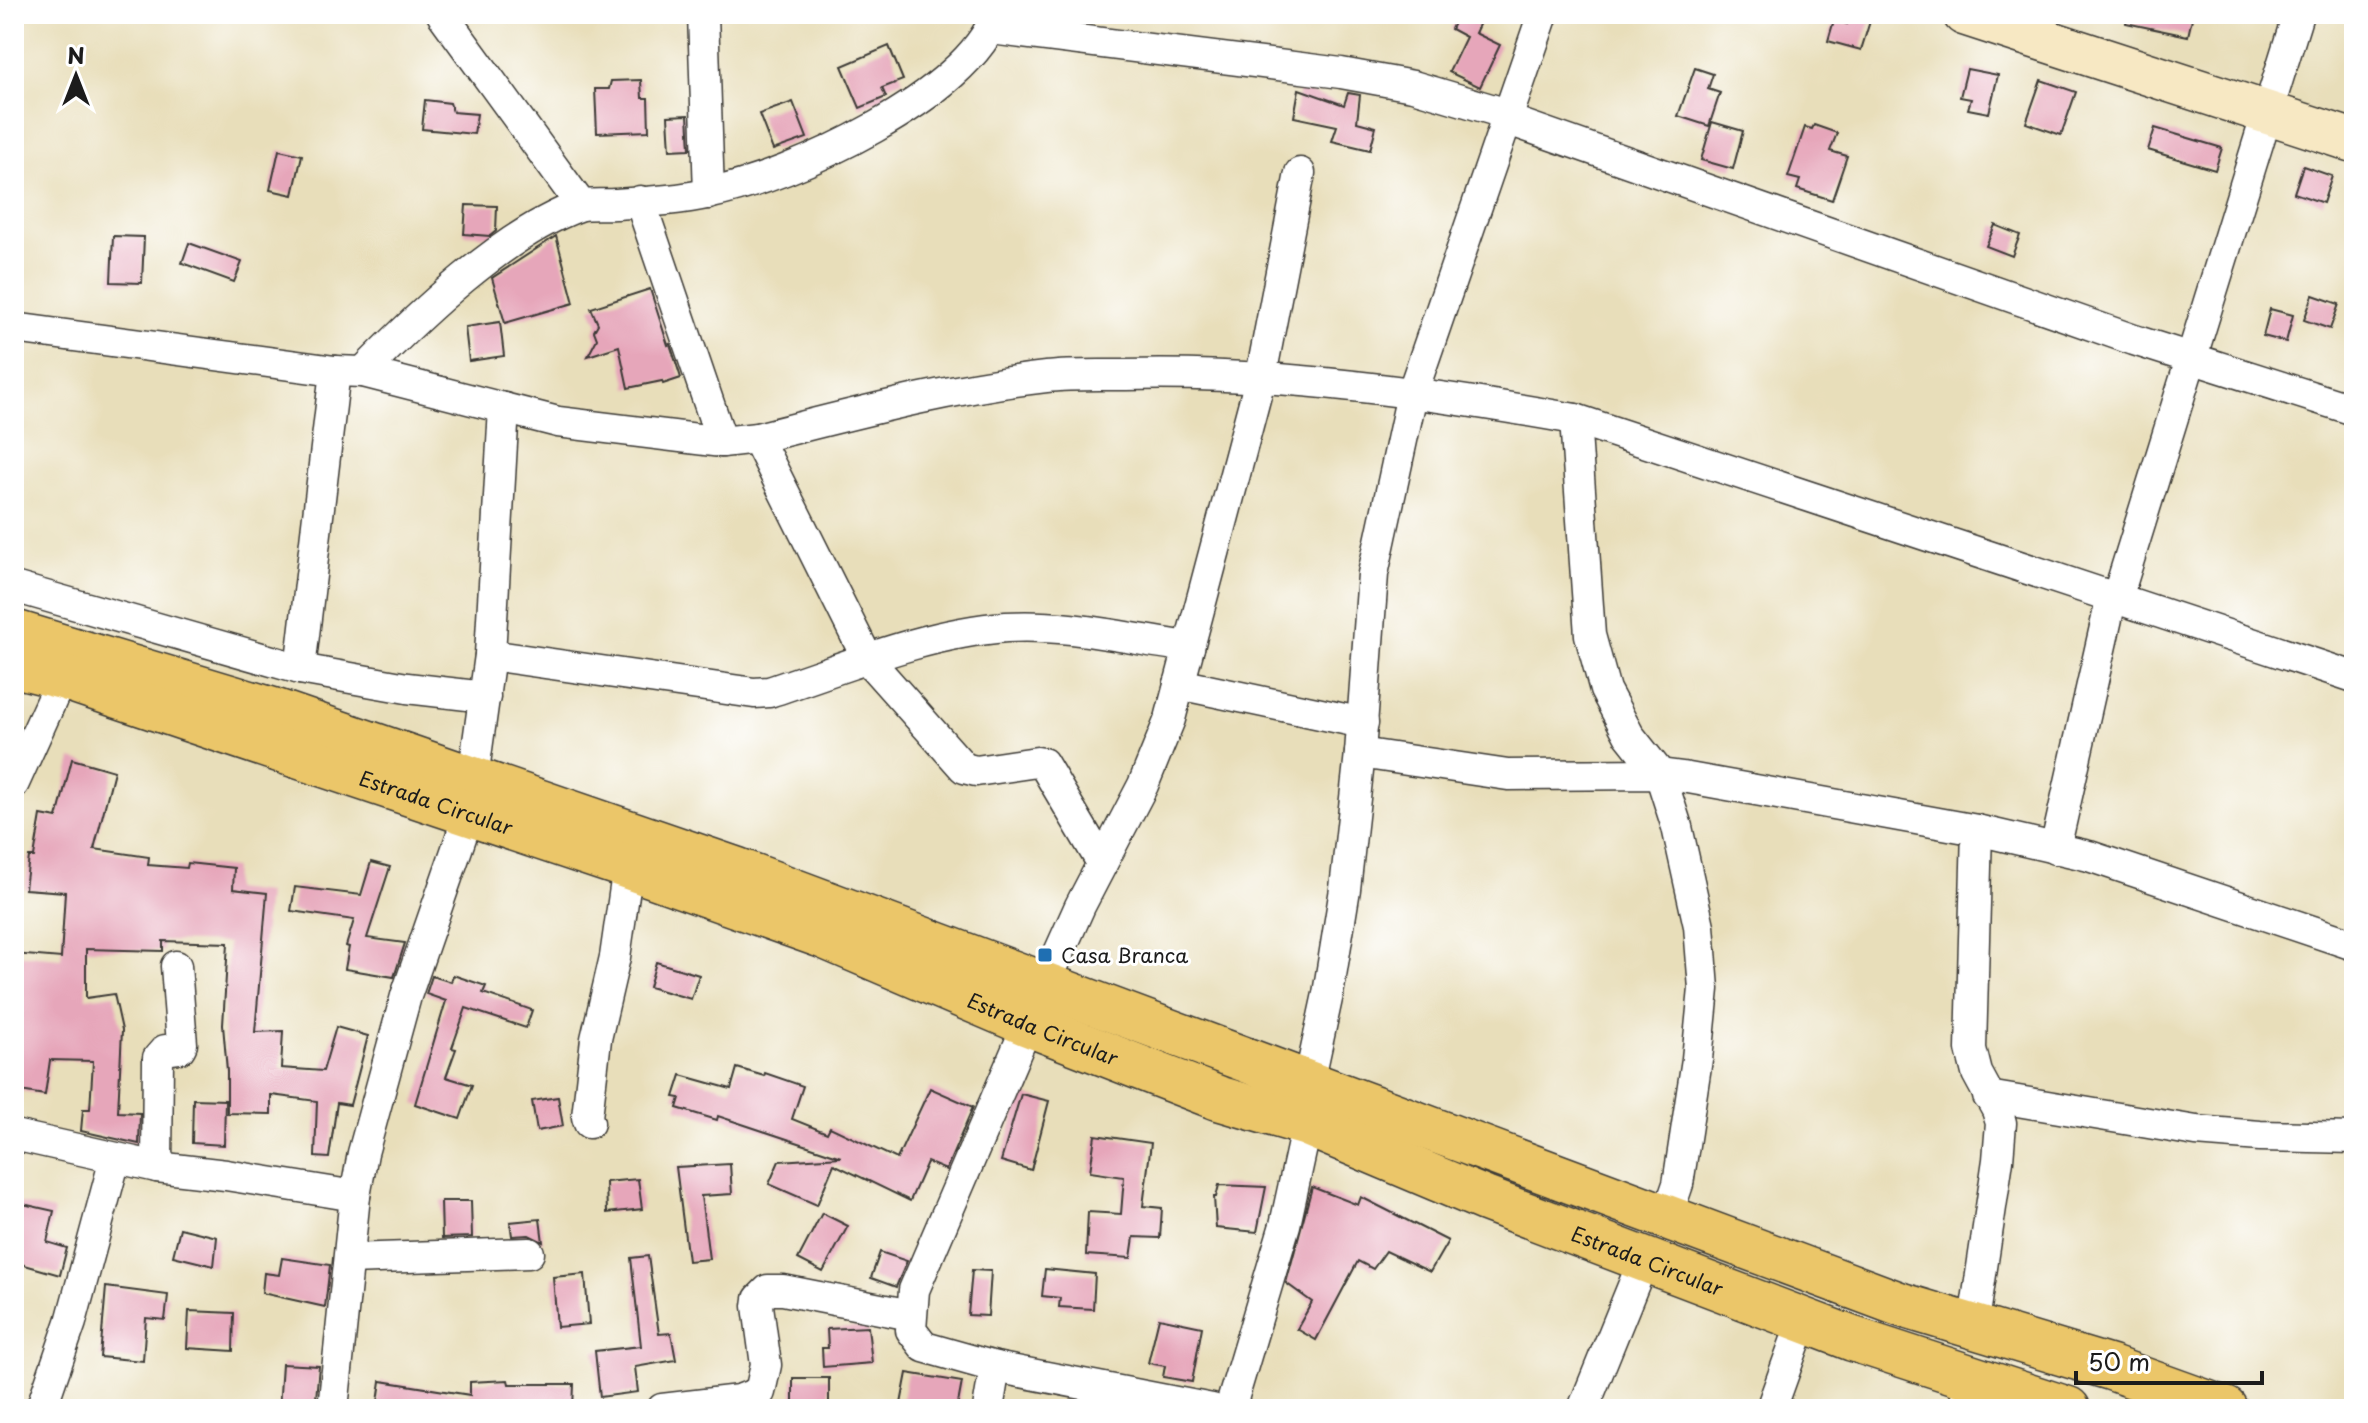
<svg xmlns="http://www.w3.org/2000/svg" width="2368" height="1423" font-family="'Playpen Sans',sans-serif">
<rect width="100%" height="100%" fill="#fff"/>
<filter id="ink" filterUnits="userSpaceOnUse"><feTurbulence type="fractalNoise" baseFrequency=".0125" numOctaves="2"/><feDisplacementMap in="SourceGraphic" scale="16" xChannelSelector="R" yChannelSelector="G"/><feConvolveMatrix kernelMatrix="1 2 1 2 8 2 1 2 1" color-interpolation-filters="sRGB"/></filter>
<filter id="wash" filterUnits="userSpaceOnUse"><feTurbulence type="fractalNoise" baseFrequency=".006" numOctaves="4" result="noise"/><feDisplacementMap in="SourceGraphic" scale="32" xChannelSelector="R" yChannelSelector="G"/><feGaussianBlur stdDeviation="1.8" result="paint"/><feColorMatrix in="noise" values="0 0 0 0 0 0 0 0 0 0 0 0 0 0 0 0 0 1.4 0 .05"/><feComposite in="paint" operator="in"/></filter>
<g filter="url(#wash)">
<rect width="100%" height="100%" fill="#e8deba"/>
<g id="blocks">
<!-- building -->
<g fill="#e6a6ba">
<path d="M1458,14H1484L1475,33L1500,45L1480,87L1449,72L1466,37L1451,29Z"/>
<path d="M1850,14L1871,18L1861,50L1828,41L1834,20L1847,24Z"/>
<path d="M2127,14H2193L2188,36L2126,23Z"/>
<path d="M889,46L903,80L882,88L886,97L860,108L842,66Z"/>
<path d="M1695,68L1713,74L1708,89L1720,93L1709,126L1678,116Z"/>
<path d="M1967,69L1998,75L1989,113L1968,109L1971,99L1960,97Z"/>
<path d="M641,80L642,98H648L649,131L597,133L595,89H609L611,81Z"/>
<path d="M2041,80L2076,92L2061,135L2026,123Z"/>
<path d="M1299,89L1344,105L1348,93L1360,95L1357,122L1376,127L1370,150L1332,141L1337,126L1294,117Z"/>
<path d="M425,100L450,103L453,112L477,114L474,134L422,129Z"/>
<path d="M793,102L807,138L773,150L759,114Z"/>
<path d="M688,115L690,149L670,150L668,116Z"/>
<path d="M1712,122L1743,131L1733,169L1701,160Z"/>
<path d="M1814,125L1837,133L1830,151L1847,156L1832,200L1797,189L1800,180L1788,177L1805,127L1812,129Z"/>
<path d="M2155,128L2222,148L2215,170L2148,150Z"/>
<path d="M279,150L302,155L293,195L270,190Z"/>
<path d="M2303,166L2332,176L2323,203L2294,193Z"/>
<path d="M466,205L497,206L496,231L490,236L464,234Z"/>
<path d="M1995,225L2020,235L2012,256L1986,246Z"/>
<path d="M113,236L144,237L142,283L111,282Z"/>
<path d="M556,236L574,303L505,323L492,278Z"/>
<path d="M189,243L242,262L234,282L182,263Z"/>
<path d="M650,289L668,345L670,344L681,378L663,384L662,381L628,388L619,346L588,356L597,339L594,331L598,324L591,308Z"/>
<path d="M2313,295L2339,304L2330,329L2304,320Z"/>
<path d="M2270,309L2293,315L2286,342L2263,336Z"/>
<path d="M500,322L504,356L469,361L465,327Z"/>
<path d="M72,759L114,771L94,849L149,857L148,865L187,868L188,863L234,868L233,889L267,893L255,1032L283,1031L281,1068L323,1071L336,1027L368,1036L350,1105L337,1103L329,1158L315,1157L317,1101L271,1095V1114L227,1113V1071L223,1025L228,943L163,941V951L86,949V998L114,994L122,1030L118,1112L140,1113L139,1144L81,1131L83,1109H90L93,1061L50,1060L45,1095L14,1090V954L61,958L65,892L25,889L29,857H34L41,815L57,818Z"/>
<path d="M371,862L390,867L367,938L405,943L394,977L345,969L349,947L346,946L354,920L291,911L295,887L361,895Z"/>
<path d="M656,962L699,975L691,999L649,987Z"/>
<path d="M453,975L486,986L483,993L532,1010L526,1028L466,1008L452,1048L456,1049L446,1077L472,1085L460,1119L415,1104L446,1001L426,994L432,976L451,982Z"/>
<path d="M737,1068L764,1076L765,1073L803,1086L792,1119L827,1133L830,1127L897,1159L930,1088L973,1107L946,1170L927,1162L910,1201L834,1164L817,1205L769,1184L779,1161L841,1157L718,1116L717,1120L677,1108L680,1098L674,1097L681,1075L731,1089Z"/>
<path d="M1021,1094L1049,1101L1031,1170L1001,1161Z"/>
<path d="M558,1097L563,1126L537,1131L532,1101Z"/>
<path d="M193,1099L225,1100L224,1145L192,1143Z"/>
<path d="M1095,1135L1151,1143L1143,1206L1162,1208L1160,1238L1134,1237L1131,1258L1086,1255L1088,1212L1121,1214L1124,1177L1090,1172Z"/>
<path d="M730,1164L732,1194L701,1196L709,1259L688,1261L676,1167Z"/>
<path d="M638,1179L642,1209L607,1213L606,1182Z"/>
<path d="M1219,1185L1266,1187L1257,1232L1216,1228L1214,1197H1216Z"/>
<path d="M1312,1187L1358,1205L1361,1197L1448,1241L1430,1272L1386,1251L1373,1269L1358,1261L1316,1340L1297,1329L1312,1302L1286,1283Z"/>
<path d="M441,1201H471L472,1237L442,1238Z"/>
<path d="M14,1202L54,1211L47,1242L67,1248L60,1275L14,1262Z"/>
<path d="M822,1213L848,1226L823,1272L798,1259Z"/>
<path d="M540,1219L543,1242L529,1235L512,1236L510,1222Z"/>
<path d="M180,1228L217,1237L214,1266L173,1256Z"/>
<path d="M880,1252L907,1261L896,1287L871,1278Z"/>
<path d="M648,1256L659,1334L671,1333L676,1360L635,1367L638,1392L600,1397L595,1351L641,1346L631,1258Z"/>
<path d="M282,1258L330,1265L325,1307L262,1293L264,1273L279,1275Z"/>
<path d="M1045,1269L1095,1274L1093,1309L1059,1307L1060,1298L1042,1296Z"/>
<path d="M972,1270L991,1271L988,1316L968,1315Z"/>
<path d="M585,1274L589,1324L557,1327L553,1277Z"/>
<path d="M106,1287L168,1295L165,1320L146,1318L143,1361L100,1357Z"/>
<path d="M189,1311L234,1313L233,1351L187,1348Z"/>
<path d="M1159,1318L1202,1327L1192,1382L1163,1377L1165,1366L1148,1363Z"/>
<path d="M868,1327L872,1363L823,1367L822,1348H828L827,1329Z"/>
<path d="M282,1364L319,1366L315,1409H279Z"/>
<path d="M907,1373L962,1382L957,1409H900Z"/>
<rect x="793" y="1378" width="36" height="31"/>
<path d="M508,1380L509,1384H574L573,1409H377L381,1381L470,1395V1382Z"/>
</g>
</g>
</g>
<g filter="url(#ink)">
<use href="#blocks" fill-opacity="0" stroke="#3b3934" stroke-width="2"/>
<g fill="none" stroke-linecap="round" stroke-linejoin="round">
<!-- street casing -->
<g stroke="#3b3934" stroke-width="33">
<g id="street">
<path d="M442,14L581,205"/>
<path d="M703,14L709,194"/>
<path d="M991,29L1341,73L1413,86L1494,110L1506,119L2134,340L2354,410"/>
<path d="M640,201L722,442"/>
<path d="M14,328L335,371L363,372L558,422L722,442L757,438C853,414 948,388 1046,377C1072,374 1099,375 1125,375C1274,371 1429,393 1575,419L2354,677"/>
<path d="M363,372C418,316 504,233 579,206C589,203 603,205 615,204C646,202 681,200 711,193C791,177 970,95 996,14"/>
<path d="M1575,419L1590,635L1605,690L1629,735L1660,774L1677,827L1699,926L1704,989L1697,1059L1678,1184L1667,1216"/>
<path d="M757,438L868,660L964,768L976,771L1037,762L1043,763L1102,863"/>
<path d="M14,587L300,669L407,688L485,697"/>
<path d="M2117,598L2298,14"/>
<path d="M490,655L754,693L769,692C846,667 925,633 1006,627C1066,623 1129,639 1189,647"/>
<path d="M300,669L335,371"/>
<path d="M1179,684L1363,723"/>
<path d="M1360,753L1508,775L1660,774L1683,777L1977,830L2089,856L2354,945"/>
<path d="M473,778L490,655L504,408"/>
<path d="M14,783L62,677"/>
<path d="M2055,849L2112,596"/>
<path d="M1045,984L1080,906L1143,785L1170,719L1261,376L1300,173"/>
<path d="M1028,1024L914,1290L911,1330L924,1347L995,1367L1212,1409"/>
<path d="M1309,1082L1328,994L1345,889L1360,753L1373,574L1412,394L1543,14"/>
<path d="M1988,1096L2196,1131L2260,1136L2354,1138"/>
<path d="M589,1123L587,1117L596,1039L615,957L628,867"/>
<path d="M14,1135L157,1167L226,1175L355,1196"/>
<path d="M157,1167L158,1058L165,1050L180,1048L182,1044L176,966"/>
<path d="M349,1259L529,1253"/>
<path d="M1973,1328L1998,1160L2001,1123L1997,1110L1977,1073L1971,1049L1977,830"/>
<path d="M41,1409L71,1322L115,1159"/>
<path d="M333,1409L355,1196L363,1153L406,996L469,814"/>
<path d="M662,1409L739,1400L760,1392L766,1365L758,1306L759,1299L768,1290H783L911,1315"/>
<path d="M988,1409L995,1367"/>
<path d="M1230,1409L1285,1225L1307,1124"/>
<path d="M1583,1409L1644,1259"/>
<path d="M1771,1409L1803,1320"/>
<path d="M1961,1409L1975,1380"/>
</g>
</g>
<!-- secondary casing -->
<g stroke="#3b3934" stroke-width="45">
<path id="secondary" d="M1964,14L2354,141"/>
</g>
<!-- primary casing -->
<g stroke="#3b3934" stroke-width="47">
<g id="primary">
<path d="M14,632L273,710L738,870L1902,1305L2111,1368L2225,1409"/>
<path id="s1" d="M14,665L62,677L628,867L820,935L1028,1024L1218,1098L1307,1124L1485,1199L1853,1339L2068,1409"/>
</g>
</g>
<!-- street -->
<use href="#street" stroke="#fff" stroke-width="30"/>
<!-- secondary -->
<use href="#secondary" stroke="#f7e8c3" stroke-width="42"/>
<!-- primary -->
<use href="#primary" stroke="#ebc669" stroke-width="44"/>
</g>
</g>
<!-- markers -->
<rect fill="#1f6fb2" stroke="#fff" stroke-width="3" x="1037" y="947" width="16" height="16" rx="4"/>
<g text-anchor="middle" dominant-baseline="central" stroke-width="6" stroke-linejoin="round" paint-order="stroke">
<!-- street labels -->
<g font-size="20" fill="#1c1c1c" stroke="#fff">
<text stroke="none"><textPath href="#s1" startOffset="444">Estrada Circular</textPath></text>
<text stroke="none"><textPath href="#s1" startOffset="1092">Estrada Circular</textPath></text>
<text stroke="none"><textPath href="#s1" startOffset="1740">Estrada Circular</textPath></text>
</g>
<!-- poi labels -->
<g font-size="20" fill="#1c1c1c" stroke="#fff" text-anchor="start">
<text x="1061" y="955">Casa Branca</text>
</g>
</g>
<!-- margin -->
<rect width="2368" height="1423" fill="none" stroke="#fff" stroke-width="48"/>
<!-- north arrow -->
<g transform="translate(76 76)" stroke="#ffffff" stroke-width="6" paint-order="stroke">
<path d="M0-6L14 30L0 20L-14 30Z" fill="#1c1c1c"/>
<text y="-12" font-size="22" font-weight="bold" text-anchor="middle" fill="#1c1c1c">N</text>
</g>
<!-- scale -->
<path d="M2076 1371v12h186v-12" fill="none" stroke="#1c1c1c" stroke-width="4"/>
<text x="2088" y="1371" font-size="24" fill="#1c1c1c" stroke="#ffffff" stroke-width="6" paint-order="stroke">50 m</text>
</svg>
